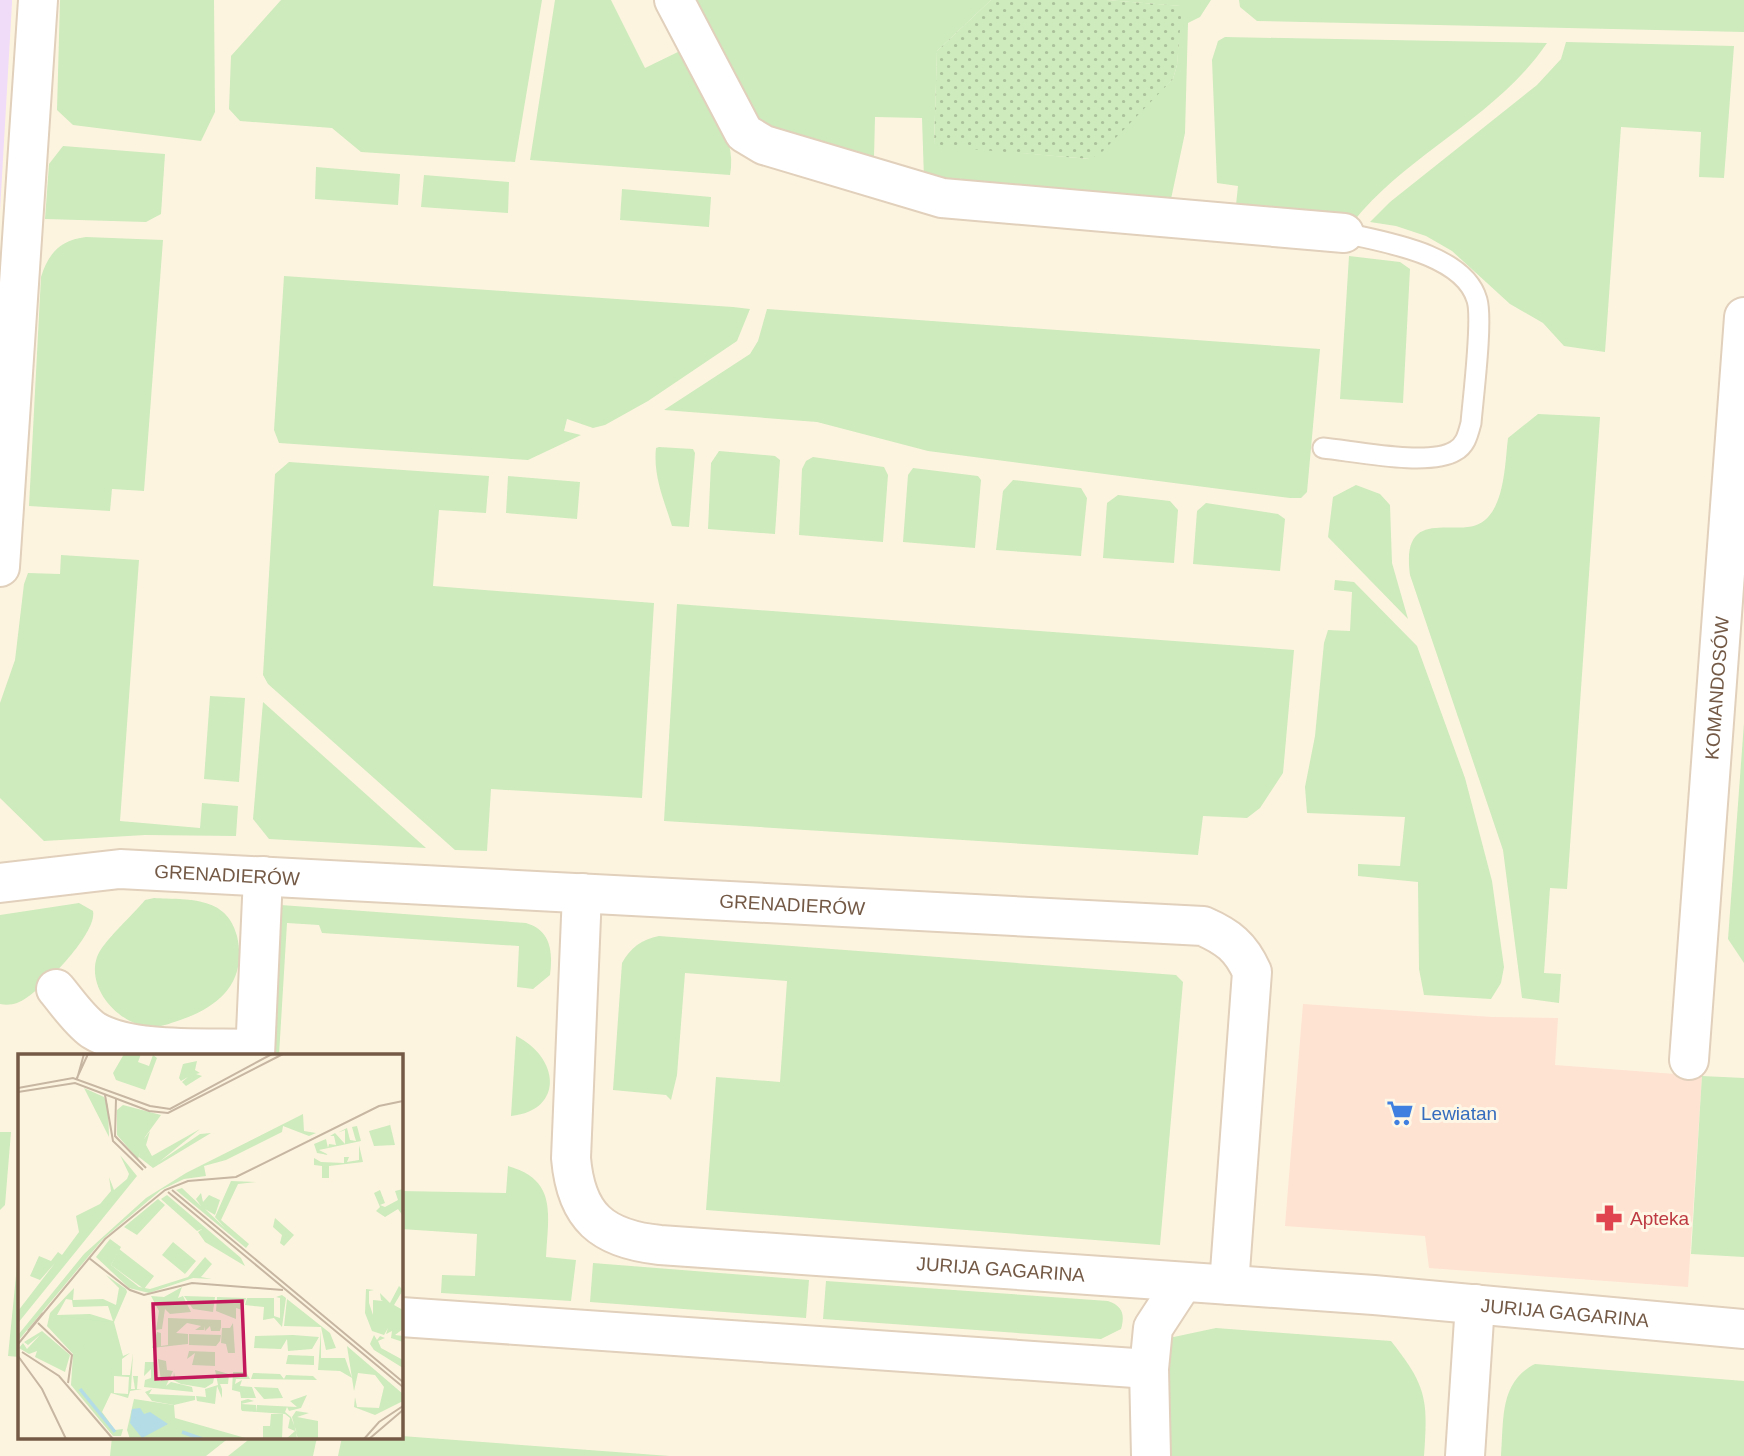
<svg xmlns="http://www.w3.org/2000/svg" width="1744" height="1456" font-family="Helvetica,sans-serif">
<defs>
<pattern id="park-dots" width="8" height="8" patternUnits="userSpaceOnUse" patternTransform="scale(1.75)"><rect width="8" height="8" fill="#cdebbd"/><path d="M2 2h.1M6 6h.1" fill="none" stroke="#abc19b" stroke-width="1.8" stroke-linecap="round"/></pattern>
</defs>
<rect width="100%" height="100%" fill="#fdf4df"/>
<!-- commercial -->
<path fill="#fee2d2" d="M1303,1004L1492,1017L1558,1018L1555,1065L1702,1076L1688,1287L1429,1268L1425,1236L1285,1226Z"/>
<!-- education -->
<path fill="#f0dcf9" d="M0,0H12V3L0,211Z"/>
<!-- grass -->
<g fill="#cdebbd">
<path d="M60,0H214L215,112L201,141L73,125L57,110Z"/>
<path d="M281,0H542L515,162L361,152L332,128L240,121L229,109L231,56Z"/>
<path d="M555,0H611L645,68L682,50C700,85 739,134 730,175L530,160Z"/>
<path d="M687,0H991L937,51L934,145L1089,159L1173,79L1177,65L1181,6L1106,0H1211L1200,17L1188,23L1185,133L1171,199L924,179L922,118L875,117L874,157L793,143L747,111Z"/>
<path d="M1239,0H1744V32L1257,21L1240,7Z"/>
<path d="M1225,37L1547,43C1497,117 1408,153 1353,222L1329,212L1236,205L1238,186L1217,183L1212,60L1218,41Z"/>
<path d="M1566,42L1734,46L1724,178L1699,177L1701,132L1621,127L1605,352L1564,346L1543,323L1510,304L1452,251L1426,236L1396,226L1370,222L1390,202L1537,85L1561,59Z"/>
<path d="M63,146L165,154L161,214L146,222L45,219L49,164Z"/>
<path d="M316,167L400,174L398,205L315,199Z"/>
<path d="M424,175L509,182L508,213L421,207Z"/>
<path d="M622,189L711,197L709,227L620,220Z"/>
<path d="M86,237L163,240L144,491L112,489L110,511L29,506L41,277C48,254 60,240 86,237Z"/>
<path d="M1349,256L1400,262L1410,269L1403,403L1340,399Z"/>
<path d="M284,276L733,307L750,309L737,341L648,401L605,425L593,428L567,419L564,431L581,435L528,460L279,443L274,430Z"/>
<path d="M767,309L1320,349L1307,492L1301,498H1290L928,451L817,422L664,410L750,354L758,341Z"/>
<path d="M1538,414L1600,417L1567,889L1550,888L1544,973L1561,974L1559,1003L1522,998L1503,850L1410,575C1400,501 1461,542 1485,520C1505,503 1505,462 1508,438Z"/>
<path d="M659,447L693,449L695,453L689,527L672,526C664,500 653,476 656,448Z"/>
<path d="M719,451L775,456L780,460L775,534L708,529L711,463Z"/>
<path d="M813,457L884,467L888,475L883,542L799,535L802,469L806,461Z"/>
<path d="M289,462L489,476L486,513L439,510L433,586L654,603L642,798L491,789L487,851L455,850L268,684L263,675L275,474Z"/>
<path d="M913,468L978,476L981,480L975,548L903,542L908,475Z"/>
<path d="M508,476L580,482L577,519L506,513Z"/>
<path d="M1013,480L1081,488L1087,498L1081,556L996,550L1003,491Z"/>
<path d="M1356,485L1380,494L1390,505L1392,563L1408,619L1328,537L1333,497Z"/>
<path d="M1118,495L1170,501L1178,510L1174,563L1103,558L1107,503Z"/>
<path d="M1206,503L1278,514L1285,519L1280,571L1193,564L1197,511Z"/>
<path d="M61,555L139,560L120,821L200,828L202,803L238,806L236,836L145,835L44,841L0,798V703L15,660L24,584L28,573L60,574Z"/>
<path d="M1335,580L1354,582L1417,646L1465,778L1492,881L1504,967L1501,983L1491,999L1424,995L1419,969L1418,882L1358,876V864L1400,866L1405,817L1307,813L1305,787L1315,736L1324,643L1328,630L1350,631L1352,592L1334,590Z"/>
<path d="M677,604L1294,650L1283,773L1260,808L1247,818L1203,816L1198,855L664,821Z"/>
<path d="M210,696L245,698L239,782L204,779Z"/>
<path d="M263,702L426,848L269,839L253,819Z"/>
<path d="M1744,723V963L1728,939Z"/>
<path d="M154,898C186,900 227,895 237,936C247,980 222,1005 183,1019C174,1022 162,1027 152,1027C120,1026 86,989 97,957C103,941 133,915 145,900Z"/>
<path d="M79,903L93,911C98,933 38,995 17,1003C11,1005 6,1005 0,1004V915Z"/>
<path d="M281,905L526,923C551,930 553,952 550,975L533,989L517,987L519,946L322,933L319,925L287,923L279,1055H271L275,913Z"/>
<path d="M659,936L1176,975L1183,982L1160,1245L706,1210L716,1077L780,1082L787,981L685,973L677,1075L671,1100L666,1095L613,1090L622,963C630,948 642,939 659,936Z"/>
<path d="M516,1036C559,1057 565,1110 511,1116Z"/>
<path d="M1702,1076L1744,1078V1257L1691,1254Z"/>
<path d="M0,1132H11L5,1205L0,1210Z"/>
<path d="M508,1166C558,1180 548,1215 546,1257L576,1260L571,1301L441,1293L442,1275L475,1276L477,1234L401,1229V1191L506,1193Z"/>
<path d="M593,1263L809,1280L806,1318L590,1302Z"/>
<path d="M17,1266H19V1357L8,1356Z"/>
<path d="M826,1281L1108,1301C1123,1306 1125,1315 1121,1329L1101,1339L823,1319Z"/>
<path d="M1216,1328L1391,1341C1427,1386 1428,1400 1424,1456H1162L1169,1338Z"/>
<path d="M1535,1364L1744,1381V1456H1501C1504,1420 1499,1382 1535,1364Z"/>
<path d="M401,1436L670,1456H338L342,1437Z"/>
<path d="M112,1437H230L206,1456H110Z"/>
<path d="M252,1437H317L313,1456H228Z"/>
</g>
<!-- park -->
<path fill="url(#park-dots)" d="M991,0H1106L1182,6L1177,65L1173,79L1102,152L1090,159L934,146L937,51Z"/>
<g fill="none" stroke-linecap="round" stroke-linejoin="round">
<!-- service casing -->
<g stroke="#e1d0bb" stroke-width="23">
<path id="service" d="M1323,448C1354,451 1429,467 1455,451C1466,445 1468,434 1471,423C1473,398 1483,320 1477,300C1464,254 1384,242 1344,233"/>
</g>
<!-- minor casing -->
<g stroke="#e1d0bb" stroke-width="42">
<g id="minor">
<path d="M674,0L744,133L764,145L942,198L1344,233"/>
<path d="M0,567L38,0"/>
<path id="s1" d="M0,883L120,869L1203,926C1228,937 1241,947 1252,972L1229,1285"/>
<path id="s2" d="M582,893L571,1158C576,1217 602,1239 660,1245L1374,1295L1744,1329"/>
<path d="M56,989C67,1002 79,1020 93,1030C131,1054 211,1047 255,1049"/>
<path d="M255,1055L263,876"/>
<path id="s3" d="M1689,1060L1744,317"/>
<path d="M401,1317L1149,1369L1153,1328L1183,1282"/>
<path d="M1149,1369L1151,1456"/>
<path d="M1465,1456L1475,1304"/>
</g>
</g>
<!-- service -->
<use href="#service" stroke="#fff" stroke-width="19"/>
<!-- minor -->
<use href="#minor" stroke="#fff" stroke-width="38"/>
</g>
<!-- icons -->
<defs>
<g id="supermarket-bare" transform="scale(2.1)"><path d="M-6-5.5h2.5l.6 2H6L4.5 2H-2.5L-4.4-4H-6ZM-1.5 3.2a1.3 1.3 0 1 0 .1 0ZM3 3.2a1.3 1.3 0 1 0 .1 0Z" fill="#3f7fe0" stroke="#fff7e6" stroke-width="2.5" paint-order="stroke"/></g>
<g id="pharmacy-bare" transform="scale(2.1)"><path d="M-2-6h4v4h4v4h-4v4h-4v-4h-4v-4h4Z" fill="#e0444e" stroke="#fff7e6" stroke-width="2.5" paint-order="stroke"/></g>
</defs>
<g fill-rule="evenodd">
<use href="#supermarket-bare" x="1400" y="1113"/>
<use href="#pharmacy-bare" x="1609" y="1218"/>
</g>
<g text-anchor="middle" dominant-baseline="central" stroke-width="6" stroke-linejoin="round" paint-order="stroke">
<!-- street labels -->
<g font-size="19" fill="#745a46" stroke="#fff7e6">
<text stroke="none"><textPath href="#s3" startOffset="373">KOMANDOSÓW</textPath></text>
<text stroke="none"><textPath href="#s1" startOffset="228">GRENADIERÓW</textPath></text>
<text stroke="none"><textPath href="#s1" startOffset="794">GRENADIERÓW</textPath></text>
<text stroke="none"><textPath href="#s2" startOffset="746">JURIJA GAGARINA</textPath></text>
<text stroke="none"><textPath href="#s2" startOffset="1312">JURIJA GAGARINA</textPath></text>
</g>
<!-- shop labels -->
<g font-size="19" fill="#366cbe" stroke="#fff7e6" text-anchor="start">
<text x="1421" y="1113">Lewiatan</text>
</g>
<!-- health labels -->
<g font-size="19" fill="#be3a42" stroke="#fff7e6" text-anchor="start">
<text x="1630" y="1218">Apteka</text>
</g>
</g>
<!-- overview -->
<g transform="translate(18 1054)">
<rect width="385" height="385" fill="#fdf4df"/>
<path d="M106,0H123L120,8L131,12L135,1L139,4L127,36L98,26L95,19ZM179,7L177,16L182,19L178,20L184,22L168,32L164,28L170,23L163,27L161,24L165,10ZM66,34L86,43L90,51L91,83ZM285,60L286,77L298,79L291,82L265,72L264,78L208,106L186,112L188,122L166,125L143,136L85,185L0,287V281L66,200L128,144L168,119ZM371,66L377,91L356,92L351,77L372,71ZM339,72L343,87L301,96L311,101L299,99L296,90L308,85L310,94L311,90L318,91L316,82H312L317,79L327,90V76L319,79L329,74L332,86L338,87L334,73ZM182,75L141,108L182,80L193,79L135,114L121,103L123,89L132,77L128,91L134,102ZM341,91L345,108L311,112V124H304V112L296,111V104L303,108L326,109V103H331L329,108L341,106ZM102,101L119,122L0,269V257L37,209L22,226L12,222L21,202L33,207L40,198L44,201L61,178L58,162L82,150L93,137L91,123L96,136L109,125L111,120ZM213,127L239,128L220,130L203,166L231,190L228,194L158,136L164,134L183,152L178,145L183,139L185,148L191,141L202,146L197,161L187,155L207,174L197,163ZM149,141L223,204L227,212L187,188L180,178L184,175L179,177L143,145ZM140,145L147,151L119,181L106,173ZM92,185L103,193L93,211L121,233L132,235L170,223L187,203L194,210L183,223L194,225L175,224L131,239L111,234L78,203ZM155,188L178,207L167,220L144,201ZM88,221L108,235L109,238L96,268L105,302L112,299L104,305V321H112L115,299L113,335H117L115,322H120L119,335H124L112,337L110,344L93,339L84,358L97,376L105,375L103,382H95L53,331L55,300L29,272L32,259L56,234L55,246L85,245L98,251L101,234ZM48,245L54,246L55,253L90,252L95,267L72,260L39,261ZM96,322L111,323L110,340L96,339ZM381,232L385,236L376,251L385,256V275L377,281L385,282V288L373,284L374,277L368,280L370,274L366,281L354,277L347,259L348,235L356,236L351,237V249L355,261V246L365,247L363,246L362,239L372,249ZM164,233L160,244L165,242L173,258L152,260L147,255L144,275L138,276L141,257L133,242L146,243ZM264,241L268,244L264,273L256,264L245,266L246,253L227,251L229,244H256V262L262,264V244L258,243ZM166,242L197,243L195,258L175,255ZM199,243L228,244L224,256L218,254V265L198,257ZM269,245L312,279L318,294L308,296L303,273L266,272ZM150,264L203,266V273L202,277H193L192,272L187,277L186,272V276H177L183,272L169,269L158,279L170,280V290L134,294L139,278L143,279V292L150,291ZM215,269L217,299H210L208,290L203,289L204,274H212ZM303,276V304H327L334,324L322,317L300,316ZM24,277L52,301L47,318L17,303L19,297L11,300L1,294L5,289L9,295L22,281L10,291L6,288ZM171,280L203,281L202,287L198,292L171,291ZM356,281L359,286L362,282L367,284L360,287L363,294L385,306V314L356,296L352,290ZM237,282L275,281L301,283L294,295L270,297L269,285L263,295L236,294ZM329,292L385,340V347L357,361L336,353L337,343L339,353L361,354L366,333L357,321L340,319L336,337ZM171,297L197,298V312L174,311L177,299L169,305ZM270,301L296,302V311L268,310ZM140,305L148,307L149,316L155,317L148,332L153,328L174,333L175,338L126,333L127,326L133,324V315L126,322L127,308H138L136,326L143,327ZM197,316L211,320L210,330H202L204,335V344L199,332L197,350L179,347L178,342L188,343L187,335L200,331ZM156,318L157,323L196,324L195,329L187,334L163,330L155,326ZM215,318H228L232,325H218L217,330L224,326L222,332L234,333L238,344H223L222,338L214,336ZM235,319L262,320L266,325L268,321L295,322L299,326L233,325ZM236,333L260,334L265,344L246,345ZM134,335L131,340L177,342V346L156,351L134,347L127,338ZM289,341L283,354L271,357L269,353L267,358L273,363L278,376L279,385H268L277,377L270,374L272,364L267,360L224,357L223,355V347L230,345L236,347L223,350L238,351L239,358V351L279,353L272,347ZM278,357L291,359L279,363L300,367V385H280L274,363ZM253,360H265L264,385L245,384V372H252Z" fill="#cdebbd" fill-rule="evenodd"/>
<path d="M101,195L136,222L126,235L93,211ZM41,262L92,268V285L102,299V321H94L89,305L69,302L59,273Z" fill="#cdebbd"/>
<path d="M105,51L143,61L127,83L120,105L99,81V56ZM116,345L156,351L157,364L231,385H112L109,376Z" fill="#cdebbd"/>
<path d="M385,135V162L380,155L367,163L358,157L362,153L356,139L362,136L367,149L362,151L367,153L380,146L377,137ZM257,164L276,181L266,192L262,189L264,181L255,173Z" fill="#cdebbd"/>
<path d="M122,354L126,360L132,358L150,370L124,384L112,369L114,355Z" fill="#b3dce7"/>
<path fill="none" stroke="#b3dce7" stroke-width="3.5" d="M62,335L97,378M164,378L184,385"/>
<path fill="none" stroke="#c6b6a2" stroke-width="2" d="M59,25L66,0M58,26L70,0M0,34L55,24L132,52L152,55L254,0M0,38L57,29L131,57L150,59L265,0M87,41L95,87L125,116M98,45L97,82L128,114M154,136L385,328M150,138L385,333M71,204L112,236L126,241L174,229L265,236M20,269L54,301L50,329M10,277L25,259M0,290L87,185L147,136L170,127L218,123L361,52L385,47M4,298L41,322L95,385M0,302L24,335L48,385M346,385L361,368L385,352M351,385L385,356"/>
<path fill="#c2185b" fill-opacity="0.15" stroke="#c2185b" stroke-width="3.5" d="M224,247L227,321L138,325L135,250Z"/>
<rect width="385" height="385" fill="none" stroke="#745a46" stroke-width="3.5"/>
</g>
</svg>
